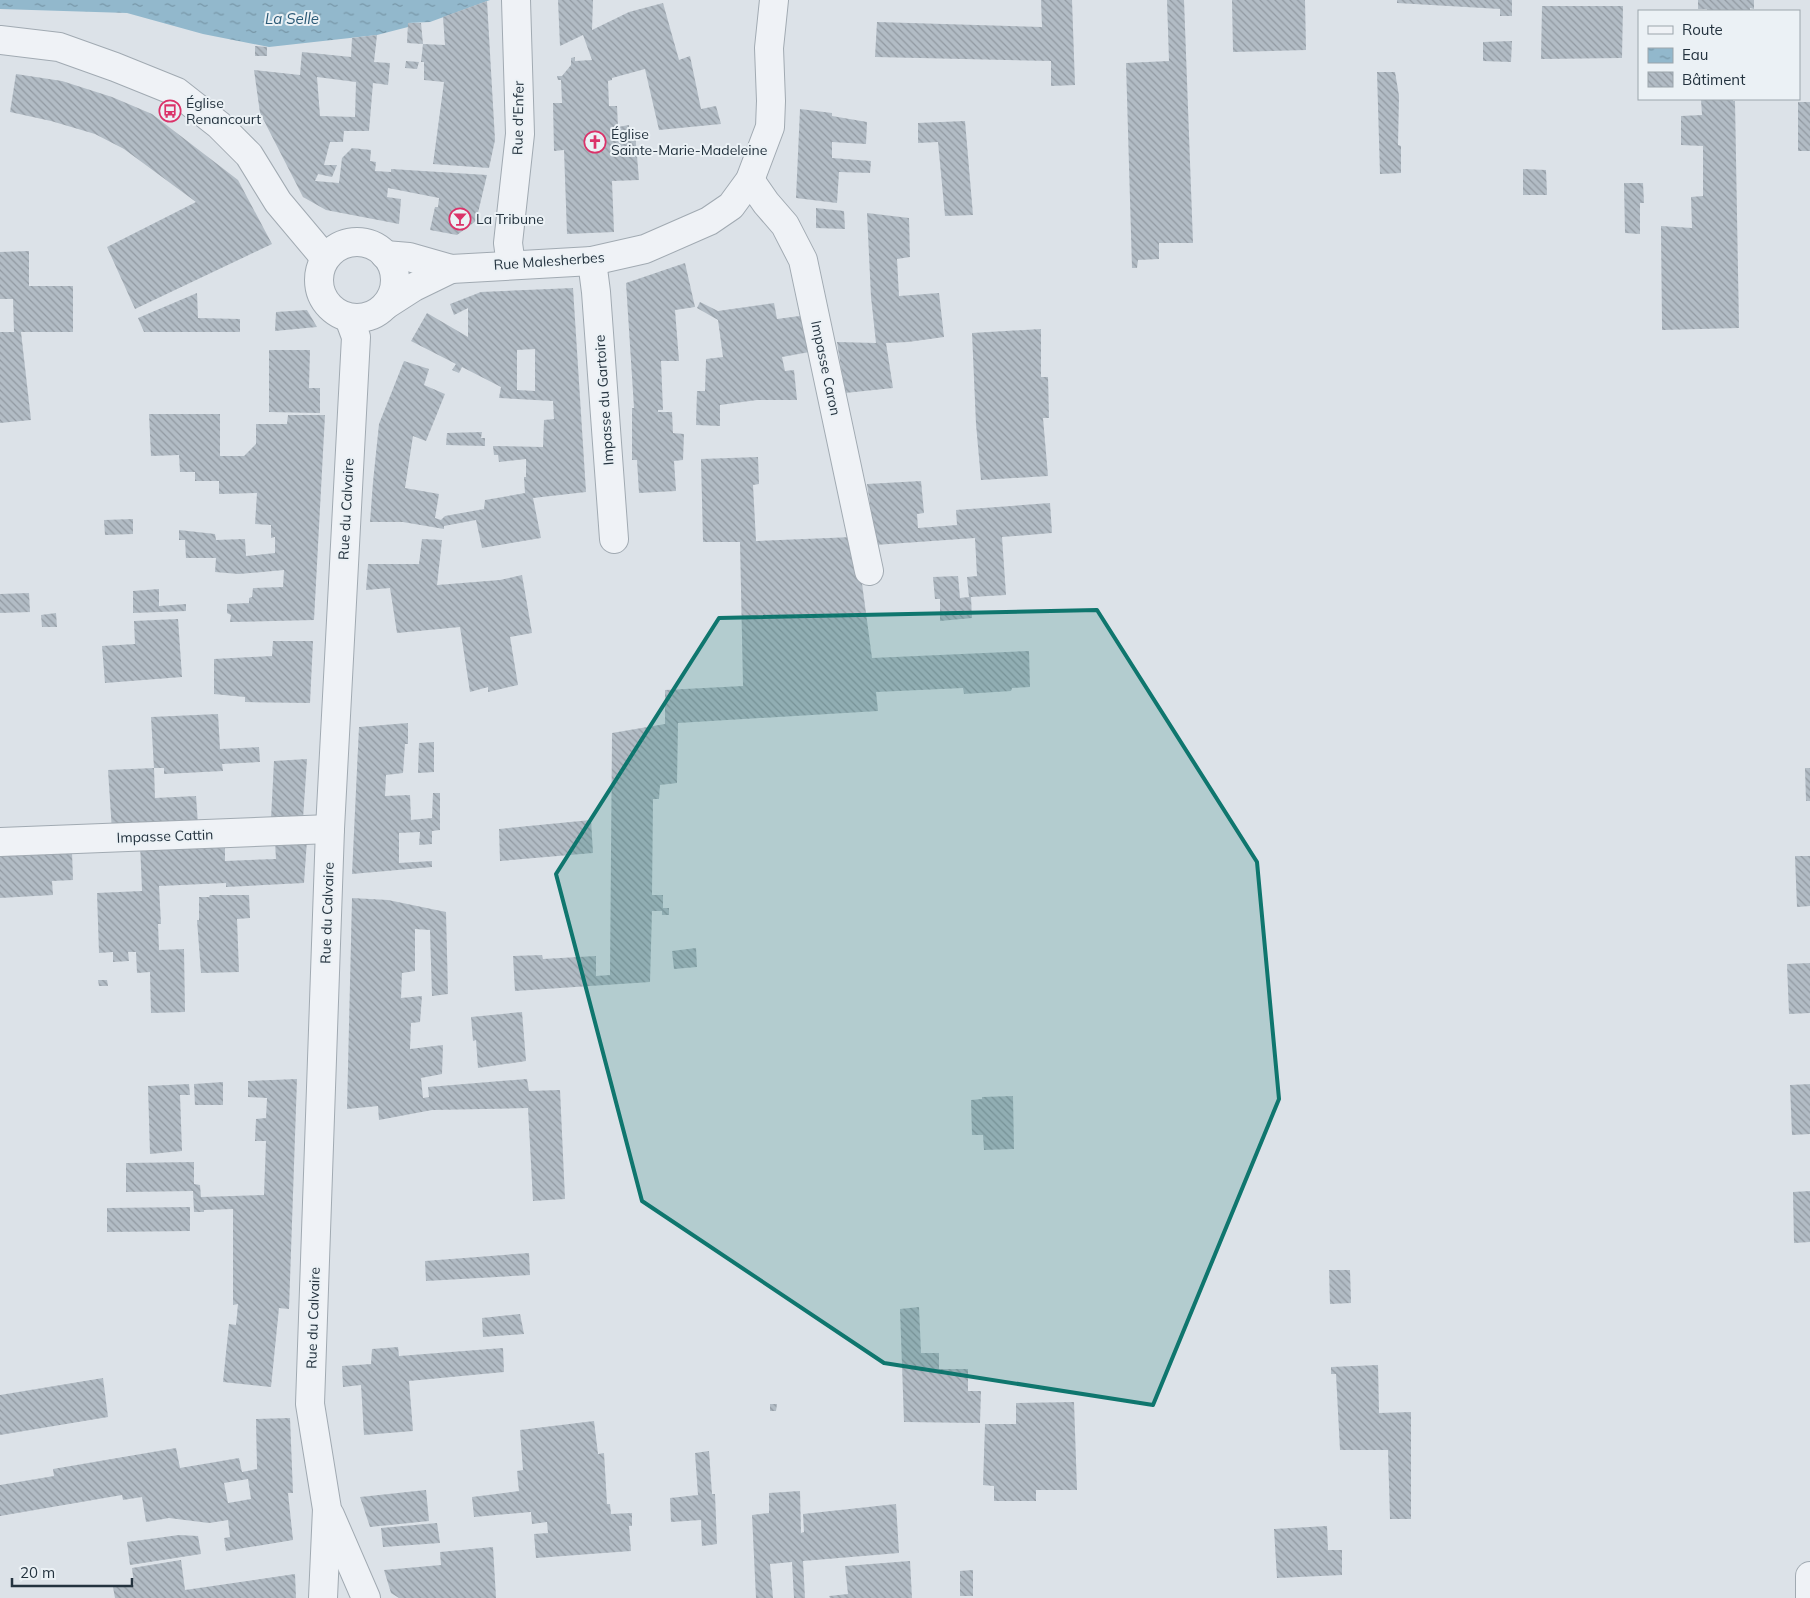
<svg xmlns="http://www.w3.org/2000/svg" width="1810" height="1598" font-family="Mulish,sans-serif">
<defs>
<pattern id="water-ripples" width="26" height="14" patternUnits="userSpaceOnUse" patternTransform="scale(1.25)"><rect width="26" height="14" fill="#92b8cc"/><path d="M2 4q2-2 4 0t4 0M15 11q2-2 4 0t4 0" fill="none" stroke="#7796a7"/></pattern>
<pattern id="building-back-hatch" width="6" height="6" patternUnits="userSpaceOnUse" patternTransform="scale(1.25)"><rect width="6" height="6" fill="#b2bcc5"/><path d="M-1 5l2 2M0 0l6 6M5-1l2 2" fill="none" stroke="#9199a1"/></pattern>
</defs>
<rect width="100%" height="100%" fill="#dce2e8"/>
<!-- water -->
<path fill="url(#water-ripples)" d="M0,0H490L430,22L408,23V27L377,35L269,47L203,34L127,13L0,9Z"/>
<!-- building -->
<g fill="url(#building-back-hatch)" fill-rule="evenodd">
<path d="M558,0H593L592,30L629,12L663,3L679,60L690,56L701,109L716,106L721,124L659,130L645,69L612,78V80L608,81L609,106H617L618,127L629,125V133L635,132L639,180L612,181L614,232L567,234L564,150L554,151L553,103H562L561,80H558L557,76H562L571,65V58L575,57V61L592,60L583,35L560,46Z"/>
<path d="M1041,0H1072L1075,85L1051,86V61L875,57L877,22L1042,27Z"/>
<path d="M1167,0H1184L1193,243H1159V259L1138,260L1137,268H1132L1126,63L1169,61Z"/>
<path d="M1232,0H1305L1306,50L1233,52Z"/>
<path d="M1397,0H1512V16H1500V9L1397,3Z"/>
<path d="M1698,0H1754V9L1750,8V11H1707V9H1698Z"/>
<path d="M487,1L495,140L489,168L433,164L444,82L424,80V62H421L423,44L407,43L408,23H421L423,44L445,45L443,17Z"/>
<path d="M1542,6H1623L1622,58L1541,59Z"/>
<path d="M377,35L374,62L390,63L388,85L373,83L369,131H344L343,142H330L324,165H337L332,177L318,174L315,181L339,183L342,158L352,148L371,150L370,161L376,162L375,171L391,172V169L487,175L476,221L457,235L430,230L435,207H438L439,198L388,188L387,197L401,199L399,224L326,210L303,197L260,113L254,70L300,75L302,52L351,57L352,38ZM317,77L356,82L355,117L320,116Z"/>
<path d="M1512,41L1511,62L1483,61V42Z"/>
<path d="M255,46L267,47V56H255Z"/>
<path d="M406,61L419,62L417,69L405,68Z"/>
<path d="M1377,72H1395L1399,96L1398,145L1401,146V173L1380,174Z"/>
<path d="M16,74L62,81L112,97L152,114L238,180L272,244L135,309L107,247L196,202L124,149L95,134L51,121L10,112Z"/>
<path d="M1701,99H1733V101H1735L1739,328L1662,330L1661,226L1692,228L1691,197L1703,196V146L1681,145V116L1702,115Z"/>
<rect x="1798" y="102" width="12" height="49"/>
<path d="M800,109L832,113V116L867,122L866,144L832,142V158L871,161L870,173L839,172L837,203L796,198Z"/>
<path d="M965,121L973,215L945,216L938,142L918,143V123Z"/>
<path d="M1523,169L1546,170L1547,195H1523Z"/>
<path d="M1624,183H1643L1644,203H1640V234L1625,233Z"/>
<path d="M816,208L844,211L845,229L816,228Z"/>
<path d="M867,213L909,218L910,257L897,259L899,296L939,293L944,337L908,342L886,343L893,388L845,393L837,342L876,343L871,297Z"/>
<path d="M29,251V286H73V332H21L31,420L0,423V332H14L13,299H0V252Z"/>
<path d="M685,263L695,307L675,310L679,361H661L663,410H658V412H672L673,433L684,434L683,460L674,461L676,491L639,493L637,460H632V408H634L626,283Z"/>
<path d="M573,288L586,492L533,498L541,538L482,548L476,520L444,526V529L403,522H370L373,482L379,424L404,361L429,369L424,385L445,394L426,441L413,436L405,488L439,494L435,518L441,520L445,516L484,509L485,500L525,493L524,477H526V459L499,462L498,455H494L493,446L543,447L544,420L554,419L553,401L499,398L501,387L462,367L459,373L452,370L456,364L411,341L427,313L468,337V308L454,315L450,304L481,292ZM535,349V391L517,390V350Z"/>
<path d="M197,293L198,318L240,319V332H144L138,318Z"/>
<path d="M700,302L718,311L774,303L777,319L807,315L815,351L782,357L785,371L794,370L797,400H757L720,405V426L696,425L697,391H705L706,359L723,357L718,320L697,308Z"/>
<path d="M307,310L317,327L275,331L276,312Z"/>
<path d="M1041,329V377H1048L1049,418H1043L1048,476L981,480L976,424L972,333Z"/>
<path d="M269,350H310L309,388H320V413L269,412Z"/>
<path d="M149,414H220V456H244L256,444V424H287L288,415H325L314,620L230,622L231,615L227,613V604L249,603V598L252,597L253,588L283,587L284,570L239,574L215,572L216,558H186L185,540H179V530L215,534L216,540L245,539L246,556L275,553V537L271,538V525L255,524L257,493L219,494V481H195V472H180L179,455L151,456Z"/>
<path d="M482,432L481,438H485V446L446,445L447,433Z"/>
<path d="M758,457L759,484L753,485L756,541L853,537L861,576L872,658L1029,651L1030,687L1012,688L1011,691L964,694L963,688L876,692L878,711L678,723L677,783L660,785L659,799H653L652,895H663V908H669V915H662V911H652L650,982L515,991L513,956L542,955L543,959L596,956V976L610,975L612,733L665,724V690L743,686L740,542H703L701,459Z"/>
<path d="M921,481L924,513L917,514L918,528L957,525L956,510L1050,503L1052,533L1002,537L1006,595L971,597L972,618L940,621V599H935L933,577L958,576L960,598L969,597L967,577L977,576L975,538L875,545L869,517H872L867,484Z"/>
<path d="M133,519V534L105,535L104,520Z"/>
<path d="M422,539L442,540L437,585L500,580L522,575L532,633L510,637L518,685L488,692V687L470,692L460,627L397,633L390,588L366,590L368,564H419Z"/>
<path d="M159,589V606L186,604V611L133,613V591Z"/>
<path d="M29,593L30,612L0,613V594Z"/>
<path d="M56,613L57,627H42L41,615Z"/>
<path d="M178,619L182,677L105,683L102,646L135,644L134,621Z"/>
<path d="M273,641H313L310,703L245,702V697L214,694V659L272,656Z"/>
<path d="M218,714L220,749L259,747L260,762L222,764L223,771L164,774V768H154L151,717Z"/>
<path d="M408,723V744H405L403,773L386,775L385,796L410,795L411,820L420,819L432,818L433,793H440V830L432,831V844L419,845L420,832L399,833V863L432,861V867L352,874L359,727Z"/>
<path d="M434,742V772L418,773L419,743Z"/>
<path d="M307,759L303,819H271L274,761Z"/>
<path d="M154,768L155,798L196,796L198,824L112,831L108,770Z"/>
<path d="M1805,768H1810V801H1806Z"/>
<path d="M591,820L593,853L500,861L499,829Z"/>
<path d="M307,840L304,883L226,887V883L159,886L161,924H158L159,950L184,949L185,1012L151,1013L150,972L137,973L136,952H128L129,961L113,962V952L99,953L97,893L142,891L140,843ZM275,842L276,859L225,861V846Z"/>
<path d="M72,852L73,880L52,881L53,895L0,898V855Z"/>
<path d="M1795,856H1810V906L1797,907Z"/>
<path d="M210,895H249L250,918L237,919L239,972L201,973L197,920H199V897H209Z"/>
<path d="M352,898L388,900L446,912L448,994L432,996L430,930L415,929V971L402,973L401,998L422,996L420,1022L411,1023L410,1049L443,1045L442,1074L421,1078L423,1098L429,1097L428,1087L527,1079L529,1091L560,1090L565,1199L533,1201L528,1108L432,1110L379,1120L378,1106L347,1109Z"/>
<path d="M696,948L697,967L674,969L672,951Z"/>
<path d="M1810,963V1013L1789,1014L1787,964Z"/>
<path d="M98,980H107L108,986H99Z"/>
<path d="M522,1012L526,1061L478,1068L476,1040L473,1041L471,1017Z"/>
<path d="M297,1079L289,1309L279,1308L271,1387L223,1382L229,1324L236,1325L238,1304L233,1305V1209L204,1210V1212H194L193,1191L126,1192V1163L194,1162V1184L200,1185L201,1197L264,1195L266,1141H255L256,1119L266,1118L267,1098L248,1097V1081Z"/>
<path d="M223,1082V1105H195L194,1084Z"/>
<path d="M189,1084L190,1095H180L182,1151L150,1154L148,1086Z"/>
<path d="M1810,1084V1134L1792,1135L1790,1085Z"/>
<path d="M1013,1096L1014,1149L984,1150L983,1135H972L971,1100L982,1099V1097Z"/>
<path d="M1810,1191V1242L1794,1243L1793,1192Z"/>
<path d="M190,1207V1231L107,1232V1208Z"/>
<path d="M529,1253L530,1275L426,1281L425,1261Z"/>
<path d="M1329,1270H1350L1351,1303L1330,1304Z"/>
<path d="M919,1307L921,1353H939V1369H968V1391H981L980,1423L904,1422L900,1309Z"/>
<path d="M520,1314L524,1334L483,1337L482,1318Z"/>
<path d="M398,1347L399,1356L503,1348L504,1372L409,1381L413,1431L364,1435L361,1385L343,1387L342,1366L371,1364L372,1349Z"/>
<path d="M1378,1365L1379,1413L1411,1412V1519H1390L1388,1450H1340L1336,1374H1331V1367Z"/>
<path d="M103,1378L108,1417L0,1435V1395Z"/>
<path d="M1074,1402L1077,1490H1036V1501H994V1486L983,1485L985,1424H1016V1403Z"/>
<path d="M770,1404H777L776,1411H770Z"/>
<path d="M290,1418L293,1493H288L293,1540L226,1551L224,1538L230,1537L228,1520L209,1523L169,1518L146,1522L142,1497L123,1500L122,1495L0,1516V1485L54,1476L53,1469L176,1448L180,1468L239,1458L242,1472L257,1469L256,1419ZM248,1479L251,1499L228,1503L224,1483Z"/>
<path d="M594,1421L598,1454L604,1453L607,1504H610L611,1514L632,1513V1526H629L631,1551L536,1558L534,1534L548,1533L547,1522L532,1524L531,1512L474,1517L472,1497L519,1491L517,1471L523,1470L520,1430Z"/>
<path d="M709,1451L712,1494H715L717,1544L702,1546L701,1520L671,1522L670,1498L698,1495L695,1453Z"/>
<path d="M426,1490L429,1521L370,1527L360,1497Z"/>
<path d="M800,1491L801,1533L804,1532L803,1514L896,1504L899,1553L803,1561L805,1598H794L792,1562L770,1564L773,1598H756L752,1515L769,1513V1493Z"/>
<path d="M437,1523L440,1543L383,1547L381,1528Z"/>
<path d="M1327,1526L1328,1550H1342V1575L1277,1578L1274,1529Z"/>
<path d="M179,1535L198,1536L201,1554L130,1565L127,1542Z"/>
<path d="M493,1547L496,1598H399L391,1593L384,1570L441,1565L440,1552Z"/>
<path d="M181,1560L185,1590L295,1574L296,1598H115L113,1587L134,1585L132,1568Z"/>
<path d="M910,1561L912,1598H830L829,1596L848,1594L845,1566Z"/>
<path d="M973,1570V1596H960V1571Z"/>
</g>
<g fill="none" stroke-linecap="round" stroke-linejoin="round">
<!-- minor casing -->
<g stroke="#a1aab2" stroke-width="30">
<g id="minor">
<path d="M0,40L59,47L115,67L177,92L219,125L249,155L278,202L325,258"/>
<path d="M750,180L766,203L785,225L803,260L869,571"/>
<circle cx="357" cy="280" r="38"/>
<path d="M385,255L409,257L451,269L592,261L645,249L709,221L731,206L750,180L770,127L771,101L769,48L774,0"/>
<path d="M592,261L596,292L614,539"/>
<path d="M511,265L508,243L520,134L516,0"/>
<path d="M386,305L414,287L451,269"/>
<path d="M0,842L330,829"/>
<path d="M330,1515L366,1598"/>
<path d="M323,1598L327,1509L310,1404L330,829L356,337L349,318"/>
<path d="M1810,1598V1576"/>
</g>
</g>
<!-- minor -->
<use href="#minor" stroke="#eff2f6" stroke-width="28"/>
</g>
<!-- marked area -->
<path fill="#0f766e" fill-opacity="0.2" stroke="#0f766e" stroke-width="4" stroke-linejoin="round" d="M1097,610L1257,862L1279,1099L1153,1405L884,1363L642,1201L556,874L719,618Z"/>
<!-- icons -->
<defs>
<g id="bus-ring" transform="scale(1.125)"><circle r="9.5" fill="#ebf1f5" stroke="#db3269" stroke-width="1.5"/><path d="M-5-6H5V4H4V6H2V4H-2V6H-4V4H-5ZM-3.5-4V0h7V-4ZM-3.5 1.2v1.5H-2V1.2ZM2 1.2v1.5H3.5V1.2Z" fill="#db3269"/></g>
<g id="church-ring" transform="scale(1.125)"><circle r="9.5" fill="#ebf1f5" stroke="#db3269" stroke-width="1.5"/><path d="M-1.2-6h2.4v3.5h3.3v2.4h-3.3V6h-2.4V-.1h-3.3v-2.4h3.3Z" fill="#db3269"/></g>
<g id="bar-ring" transform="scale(1.125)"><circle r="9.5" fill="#ebf1f5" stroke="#db3269" stroke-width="1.5"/><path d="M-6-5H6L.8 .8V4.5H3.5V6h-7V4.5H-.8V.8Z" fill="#db3269"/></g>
</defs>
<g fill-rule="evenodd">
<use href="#bus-ring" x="170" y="111"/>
<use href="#church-ring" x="595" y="142"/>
<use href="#bar-ring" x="460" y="219"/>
</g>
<g text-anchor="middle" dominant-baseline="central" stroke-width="4" stroke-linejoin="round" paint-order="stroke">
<!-- poi labels -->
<g font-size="14" fill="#24333f" stroke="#ebf1f5" text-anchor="start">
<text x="186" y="103">Église<tspan x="186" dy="16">Renancourt</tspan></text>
<text x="611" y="134">Église<tspan x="611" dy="16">Sainte-Marie-Madeleine</tspan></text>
<text x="476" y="219">La Tribune</text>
</g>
<!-- street labels -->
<g font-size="14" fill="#24333f" stroke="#ebf1f5">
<text transform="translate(518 118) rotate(-89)">Rue d'Enfer</text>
<text transform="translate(549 261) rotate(-4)">Rue Malesherbes</text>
<text transform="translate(826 368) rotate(78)">Impasse Caron</text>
<text transform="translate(604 400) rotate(-94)">Impasse du Gartoire</text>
<text transform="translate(346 509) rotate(-87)">Rue du Calvaire</text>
<text transform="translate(165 836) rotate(-2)">Impasse Cattin</text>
<text transform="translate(327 913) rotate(-88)">Rue du Calvaire</text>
<text transform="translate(313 1318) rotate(-88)">Rue du Calvaire</text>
</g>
<!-- water labels -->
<g font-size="15" font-style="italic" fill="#2b5a77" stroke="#ebf1f5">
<text x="292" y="18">La Selle</text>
</g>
</g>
<!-- legend -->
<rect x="1638" y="10" width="162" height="90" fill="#ebf1f5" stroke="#9ba5ac"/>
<rect x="1648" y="26" width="25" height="8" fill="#eff2f6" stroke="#9ba5ac"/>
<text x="1682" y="35" font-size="15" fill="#24333f">Route</text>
<rect x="1648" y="48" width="25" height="15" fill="url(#water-ripples)" stroke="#9ba5ac"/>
<text x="1682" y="60" font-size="15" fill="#24333f">Eau</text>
<rect x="1648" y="72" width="25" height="15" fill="url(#building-back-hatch)" stroke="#9ba5ac"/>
<text x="1682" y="85" font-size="15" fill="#24333f">Bâtiment</text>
<!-- scale -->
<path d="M12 1578v8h120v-8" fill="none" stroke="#24333f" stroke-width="2.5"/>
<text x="20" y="1578" font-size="15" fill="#24333f" stroke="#ebf1f5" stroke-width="4" paint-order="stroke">20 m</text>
</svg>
